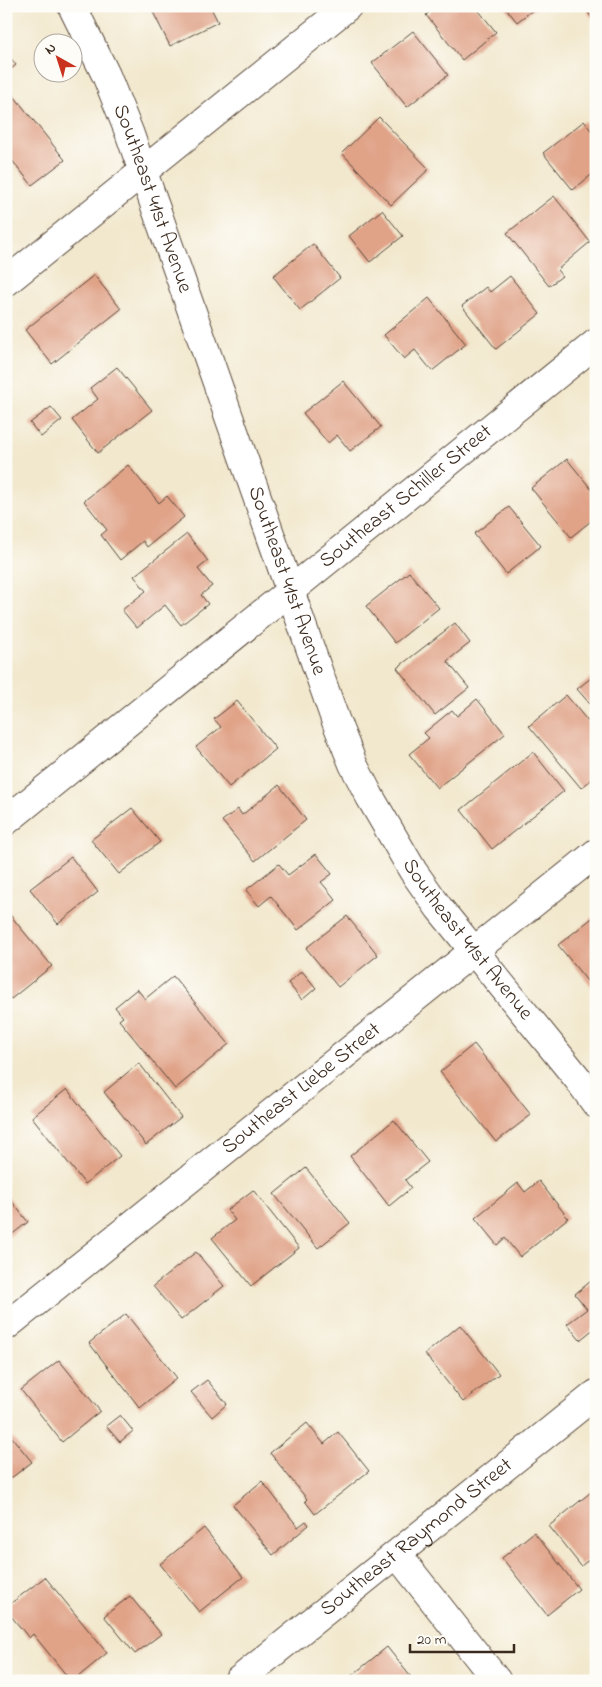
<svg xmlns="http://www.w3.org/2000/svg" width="602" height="1687" font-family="'Indie Flower',sans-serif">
<rect width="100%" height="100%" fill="#fdfcf7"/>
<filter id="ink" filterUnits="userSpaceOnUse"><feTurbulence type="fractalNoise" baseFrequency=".02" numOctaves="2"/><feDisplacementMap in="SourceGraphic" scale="10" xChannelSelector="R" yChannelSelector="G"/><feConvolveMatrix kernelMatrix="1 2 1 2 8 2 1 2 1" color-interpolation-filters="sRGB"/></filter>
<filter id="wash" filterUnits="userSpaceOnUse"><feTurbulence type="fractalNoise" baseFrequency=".0096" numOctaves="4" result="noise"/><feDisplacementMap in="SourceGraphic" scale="20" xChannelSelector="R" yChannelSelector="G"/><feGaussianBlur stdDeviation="1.12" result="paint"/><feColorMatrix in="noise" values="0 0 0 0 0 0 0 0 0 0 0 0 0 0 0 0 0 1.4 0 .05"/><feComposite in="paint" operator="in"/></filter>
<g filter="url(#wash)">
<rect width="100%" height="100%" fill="#f2e8ce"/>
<g id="blocks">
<!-- building -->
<g fill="#e0a388">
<path d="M150,6H210L218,22L170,46Z"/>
<path d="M436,6H475L496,32L462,60L426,15Z"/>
<path d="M504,6H538L517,22Z"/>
<path d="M583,6H596V17L593,19Z"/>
<path d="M413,31L448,75L407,107L372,63Z"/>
<path d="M6,52L16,65L6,73Z"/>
<path d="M10,91L65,160L32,185L6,153V94Z"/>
<path d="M379,117L429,169L391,205L342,153Z"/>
<path d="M584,121L596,137V171L573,190L543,153Z"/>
<path d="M554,196L590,242L557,270L562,276L549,286L507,233Z"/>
<path d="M382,210L403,236L370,262L349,236Z"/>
<path d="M313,244L340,278L300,310L273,276Z"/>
<path d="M94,275L121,309L52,364L25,330Z"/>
<path d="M510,276L540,314L496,349L462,306L486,287L490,292Z"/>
<path d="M429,298L466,344L432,371L415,350L404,359L384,335Z"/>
<path d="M117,367L152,410L98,453L72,420L98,399L90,388Z"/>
<path d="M343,381L381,427L350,451L337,435L328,443L303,413Z"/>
<path d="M51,407L62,420L41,437L30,423Z"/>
<path d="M567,459L596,495V517L571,537L531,488Z"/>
<path d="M128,465L159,503L167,496L184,517L147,547L143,541L120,560L101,535L107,530L84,501Z"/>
<path d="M509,507L541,546L506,574L474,534Z"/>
<path d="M187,534L208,561L198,569L212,586L201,595L208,604L181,625L165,605L137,628L122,610L146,591L134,576Z"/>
<path d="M409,572L439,608L395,643L366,606Z"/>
<path d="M455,623L470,643L447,661L469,688L435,715L397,668Z"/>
<path d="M596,674V711L577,689Z"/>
<path d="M566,695L596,731V776L581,788L529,726Z"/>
<path d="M477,699L505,734L437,788L409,754L429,738L424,733L452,710L457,716Z"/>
<path d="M237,701L276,749L229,787L196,747L221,727L214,719Z"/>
<path d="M533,752L564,791L492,849L461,810Z"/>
<path d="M279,785L306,820L255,861L222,821L238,809L242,815Z"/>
<path d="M132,808L160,842L119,874L91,840Z"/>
<path d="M316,854L332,874L321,882L336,900L298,930L271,896L259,906L246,890L279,864L288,875Z"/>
<path d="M71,857L98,892L58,924L30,889Z"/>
<path d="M6,910L52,966L11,999L6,993Z"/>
<path d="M596,915V992L558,945Z"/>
<path d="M347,916L378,955L338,987L306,948Z"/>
<path d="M302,971L316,988L302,1000L288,983Z"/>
<path d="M173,976L229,1044L175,1089L119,1020L123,1017L115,1007L137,989L145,999Z"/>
<path d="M474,1044L531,1115L496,1142L440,1072Z"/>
<path d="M139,1063L181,1117L146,1145L104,1092Z"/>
<path d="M67,1089L120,1156L85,1184L32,1117Z"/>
<path d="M394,1120L428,1162L405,1180L411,1188L389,1206L350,1156Z"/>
<path d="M306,1168L350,1223L318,1248L274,1194Z"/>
<path d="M539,1181L568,1218L520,1257L505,1238L497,1245L475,1218L518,1183L525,1192Z"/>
<path d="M253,1190L299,1248L251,1286L212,1238L235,1220L227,1210Z"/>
<path d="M6,1194L28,1222L6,1239Z"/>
<path d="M196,1252L224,1286L181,1320L153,1286Z"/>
<path d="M596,1277V1327L580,1340L567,1324L587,1309L575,1294Z"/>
<path d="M126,1314L177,1378L140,1408L89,1343Z"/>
<path d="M460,1325L499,1374L463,1402L425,1354Z"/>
<path d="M59,1360L100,1411L62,1442L21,1390Z"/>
<path d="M207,1380L227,1404L212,1417L191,1392Z"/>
<path d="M120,1415L133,1431L120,1442L106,1426Z"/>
<path d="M307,1423L324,1444L338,1432L369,1471L315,1514L305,1501L307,1499L270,1453Z"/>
<path d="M6,1430L32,1462L6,1482Z"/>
<path d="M262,1481L298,1527L306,1521L309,1525L273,1555L233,1505Z"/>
<path d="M596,1488V1554L581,1566L549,1526Z"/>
<path d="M204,1528L243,1577L199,1612L160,1564Z"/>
<path d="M534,1532L579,1589L547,1615L502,1558Z"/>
<path d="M45,1577L107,1653L73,1681H71L33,1634L29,1638L6,1610V1607Z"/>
<path d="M130,1596L161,1634L135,1654L104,1616Z"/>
<path d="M387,1647L414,1681H353L350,1677Z"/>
</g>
</g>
</g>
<g filter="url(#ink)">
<use href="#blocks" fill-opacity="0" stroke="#564638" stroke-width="1"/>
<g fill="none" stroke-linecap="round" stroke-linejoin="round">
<!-- minor casing -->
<g stroke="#564638" stroke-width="30">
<g id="minor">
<path id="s1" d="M72,6L106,75L129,132L335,719L353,764L370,797L413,871L439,908L578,1079L596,1104"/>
<path d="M6,282L348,6"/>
<path id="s2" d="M6,821L596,343"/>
<path id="s3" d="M6,1326L596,853"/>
<path d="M397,1554L497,1681"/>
<path id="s4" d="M238,1681L596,1394"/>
</g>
</g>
<!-- minor -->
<use href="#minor" stroke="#fff" stroke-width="28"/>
</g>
</g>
<g text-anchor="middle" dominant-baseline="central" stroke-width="5" stroke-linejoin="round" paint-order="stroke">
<!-- street labels -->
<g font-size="21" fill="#3b2a1e" stroke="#fdfcf7">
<text stroke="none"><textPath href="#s1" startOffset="209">Southeast 41st Avenue</textPath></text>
<text stroke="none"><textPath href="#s2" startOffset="515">Southeast Schiller Street</textPath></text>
<text stroke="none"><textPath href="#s1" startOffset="614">Southeast 41st Avenue</textPath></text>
<text stroke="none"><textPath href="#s1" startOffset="1019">Southeast 41st Avenue</textPath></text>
<text stroke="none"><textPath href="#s3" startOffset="379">Southeast Liebe Street</textPath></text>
<text stroke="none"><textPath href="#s4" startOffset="229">Southeast Raymond Street</textPath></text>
</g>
</g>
<!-- margin -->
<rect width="602" height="1687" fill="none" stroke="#fdfcf7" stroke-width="25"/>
<!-- north arrow -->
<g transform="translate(58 58) rotate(321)"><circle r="24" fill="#fdfcf7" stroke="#afa8a0"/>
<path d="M0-4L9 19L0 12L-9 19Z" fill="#c8321e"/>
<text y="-8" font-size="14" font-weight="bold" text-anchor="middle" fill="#3b2a1e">N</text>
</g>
<!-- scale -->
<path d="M410 1644v8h104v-8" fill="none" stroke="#3b2a1e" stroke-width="2.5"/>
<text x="417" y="1644" font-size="15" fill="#3b2a1e" stroke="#fdfcf7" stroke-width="4" paint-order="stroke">20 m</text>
</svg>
